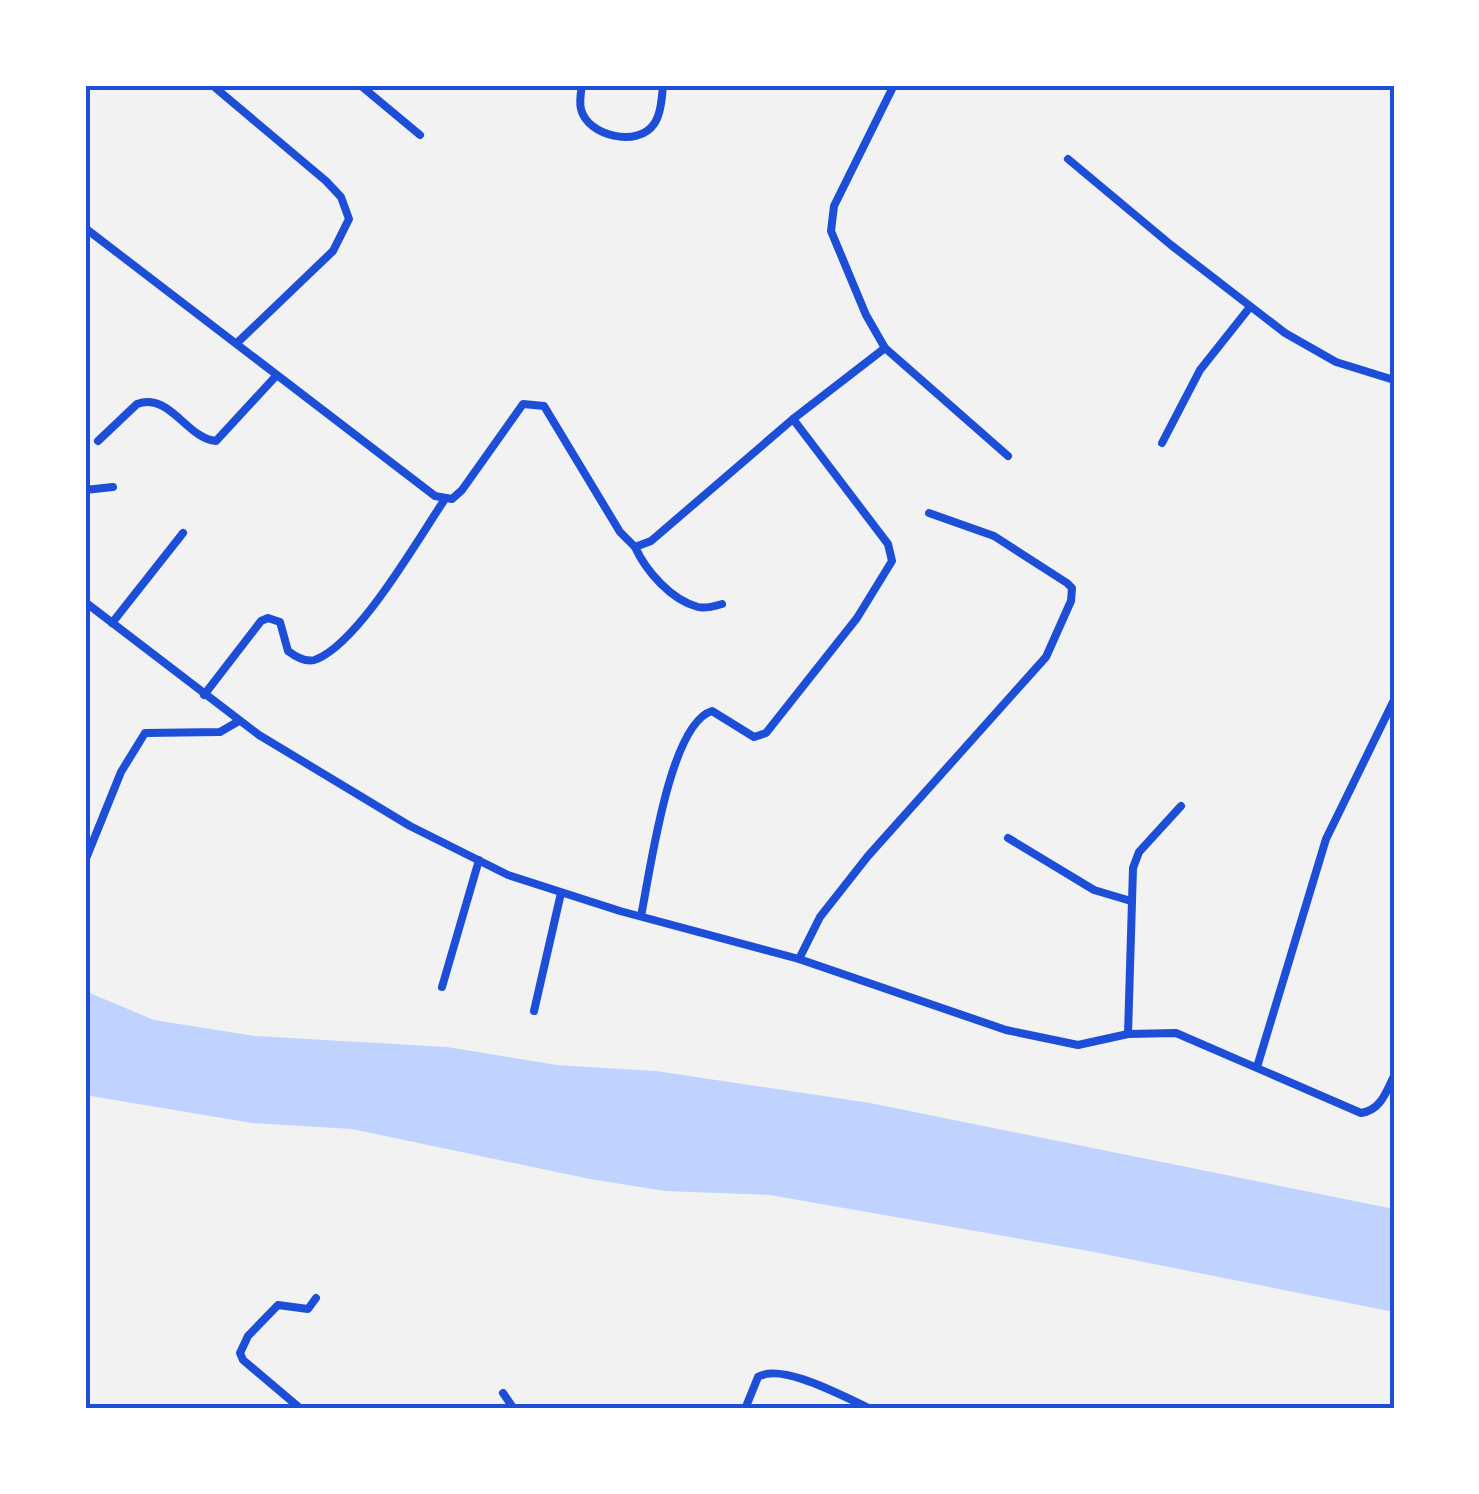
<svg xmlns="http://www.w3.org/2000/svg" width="1479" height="1494" font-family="'Noto Sans',sans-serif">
<rect width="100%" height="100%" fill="#f2f2f2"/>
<!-- water -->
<path fill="#bfd3fe" d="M85,991L154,1020L255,1036L447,1047L557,1065L656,1071L870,1103L1394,1209V1312L1089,1251L770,1195L665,1191L590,1179L352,1129L252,1123L85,1095Z"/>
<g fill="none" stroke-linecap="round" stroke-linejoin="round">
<!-- minor -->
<g stroke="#1d4ed8" stroke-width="8">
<path d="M212,85L326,181L341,197L349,219L333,251L237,343"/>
<path d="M360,85L420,135"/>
<path d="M582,85C581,92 579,102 581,109C587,136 638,148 654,124C661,114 662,97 663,85"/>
<path d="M894,85L834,206L831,231L866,315L885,348L1008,456"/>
<path d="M1068,159L1171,245L1285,333L1336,362L1394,380"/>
<path d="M85,228L435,496L452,499L462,490L523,404L544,406L620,532L635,547L651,541L793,419L885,348"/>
<path d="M98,441L137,404C170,392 187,439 216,441L276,376"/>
<path d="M1162,443L1200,370L1250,307"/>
<path d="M85,490L113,487"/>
<path d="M635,547C646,571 671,600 698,607C706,609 715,606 722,604"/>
<path d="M85,602L259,735L410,826L508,875L620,911L799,959L1006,1030L1078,1045L1128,1034L1176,1033L1361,1113C1381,1110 1386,1092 1394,1076"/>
<path d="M112,623L183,533"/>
<path d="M204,695L261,621L268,618L280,622L288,651C296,657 307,664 317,659C360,641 418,539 445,499"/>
<path d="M1008,838L1094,890L1131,901"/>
<path d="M85,861L121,772L145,733L220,732L239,721"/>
<path d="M641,916C650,873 669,724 712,711L754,737L766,733L857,618L892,561L888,544L793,419"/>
<path d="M799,959L820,917L868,856L1046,657L1071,601L1072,588L1067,583L994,536L929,513"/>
<path d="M442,987L479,860"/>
<path d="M534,1011L561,893"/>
<path d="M1128,1034L1133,868L1139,852L1181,806"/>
<path d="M1257,1067L1326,839L1394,700"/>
<path d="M503,1393L514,1409"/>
<path d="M301,1409L243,1360L240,1353L248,1336L278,1305L308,1309L316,1298"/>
<path d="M745,1409L758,1377C782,1362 846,1398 871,1409"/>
</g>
</g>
<!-- border -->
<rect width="1479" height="1494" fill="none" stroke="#ffffff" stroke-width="175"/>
<rect x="88" y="88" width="1304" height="1318" fill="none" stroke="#1d4ed8" stroke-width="4"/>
</svg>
